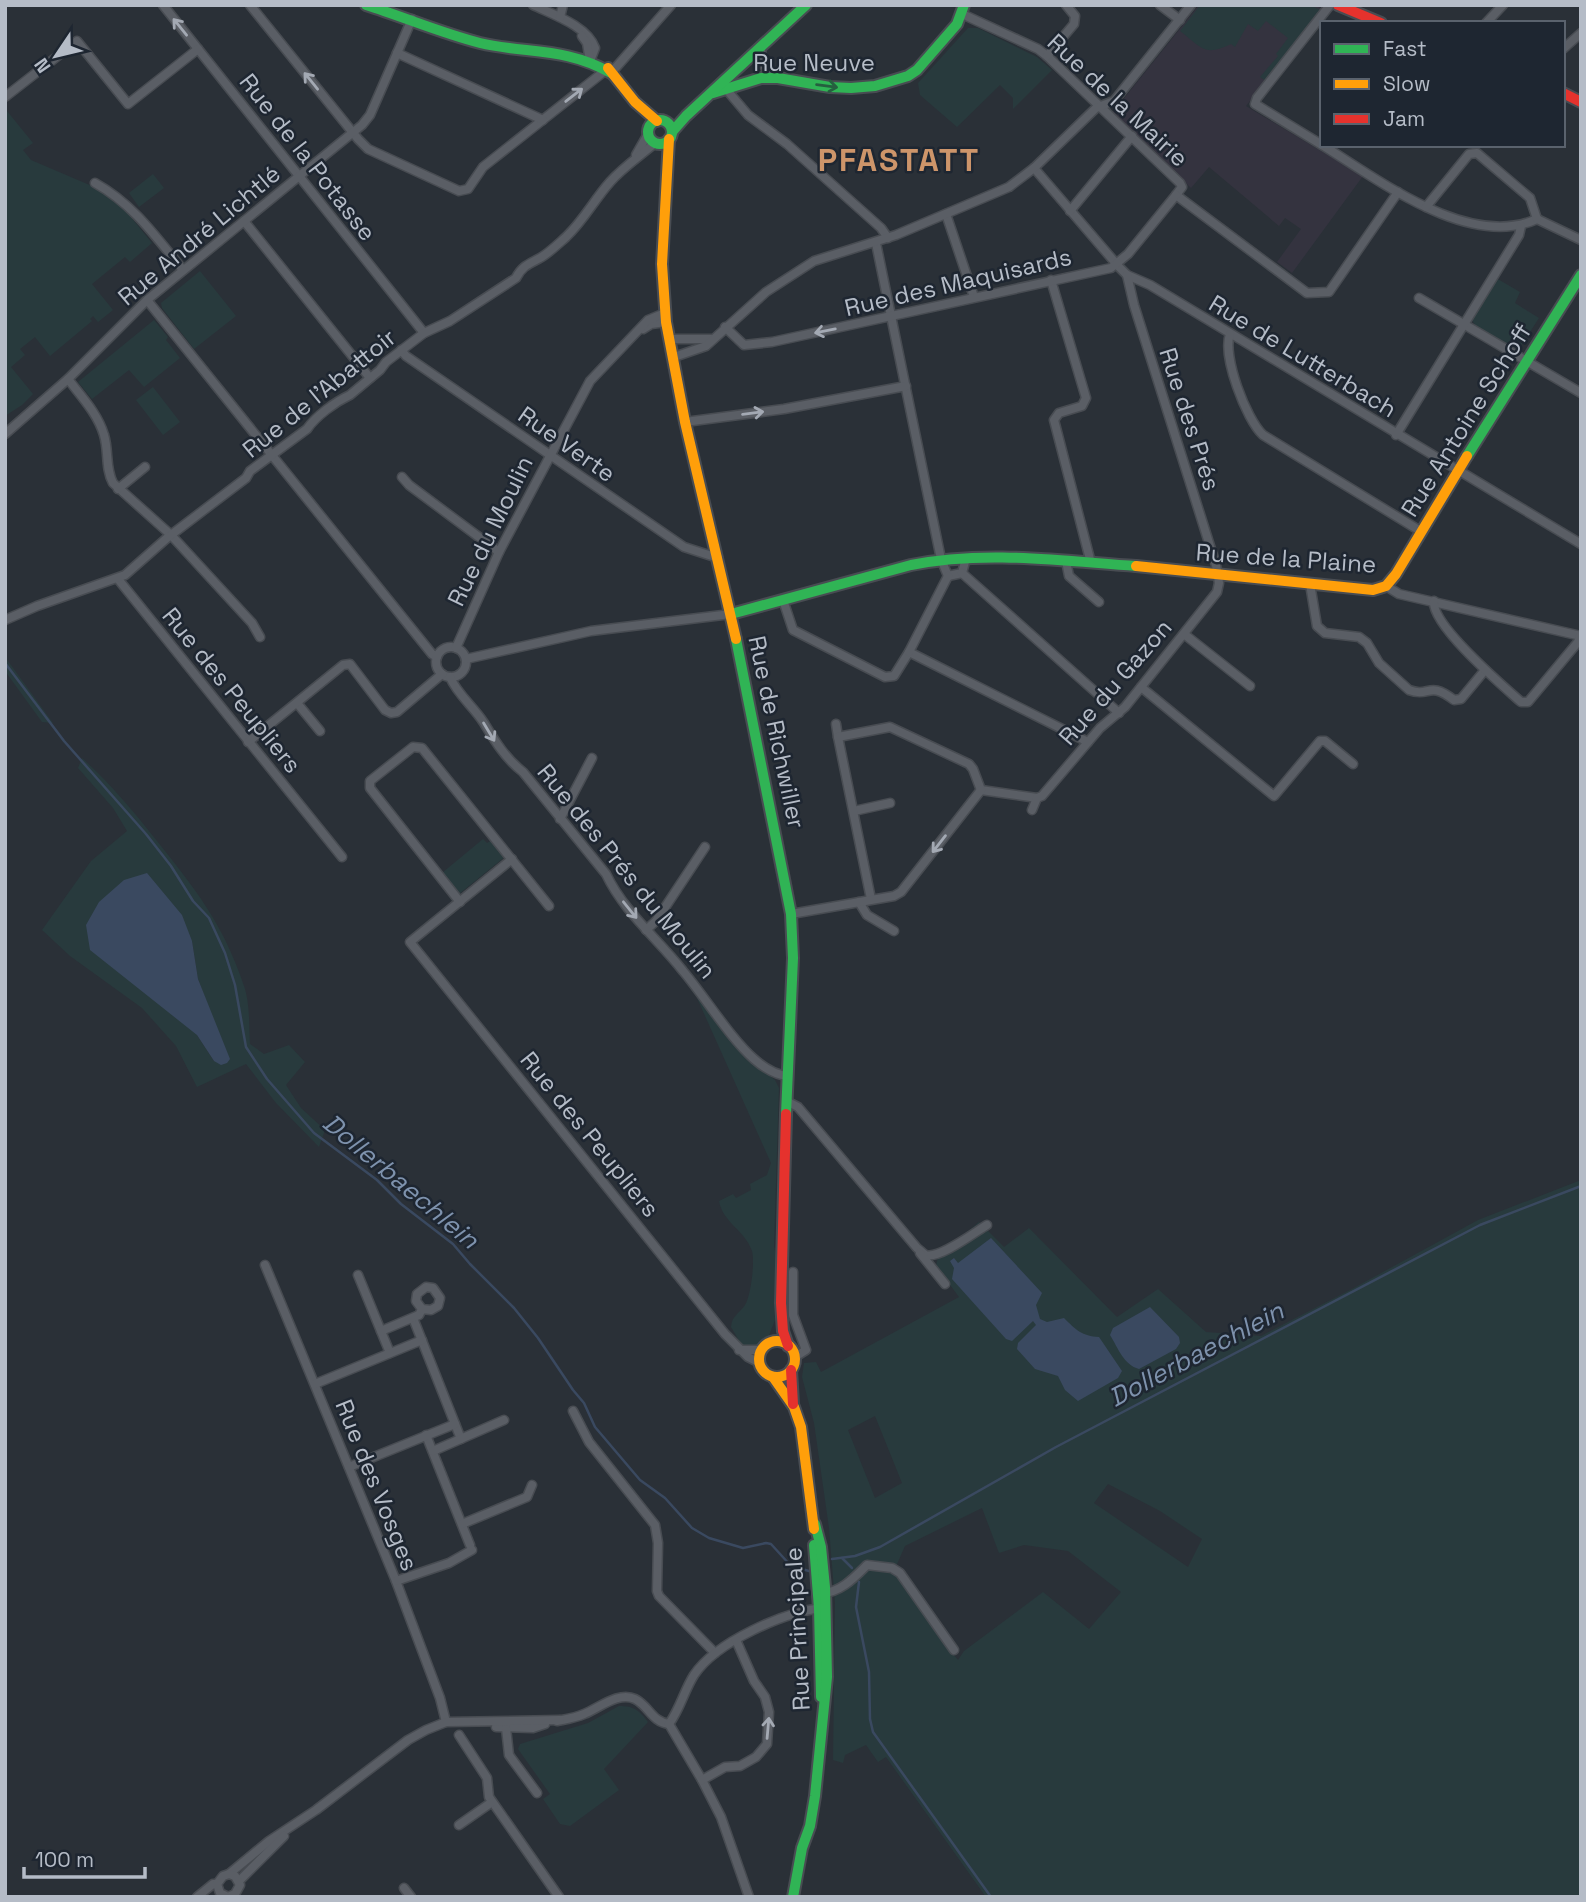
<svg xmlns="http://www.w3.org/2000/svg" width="1586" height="1902" font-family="'Space Grotesk',sans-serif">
<rect width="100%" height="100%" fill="#2a3037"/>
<!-- medical -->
<path fill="#34333f" d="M1199,5H1313L1323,9L1246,106L1363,176L1292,273L1277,262L1301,229L1285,218L1279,226L1209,167L1191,188L1113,112Z"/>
<!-- green -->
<g fill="#283a3d" fill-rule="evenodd">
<path d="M1200,5H1310L1321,10L1266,81L1260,77L1278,56L1276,54L1288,38L1266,21L1258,31L1248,24L1235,47L1231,44C1204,57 1202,48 1180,31Z"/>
<path d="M968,28H978L1037,57L1052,70L1013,109V98L1000,85L957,127L920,95L918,83Z"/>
<path d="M7,111L33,143L23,150L31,160L106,192L121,205L152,243L130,262L125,257L92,284L113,310L98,322L93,316L90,319L92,321L50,356L35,337L20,349L25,355L11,367L33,394L22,405L5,416Z"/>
<path d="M153,174L164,188L139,207L129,193Z"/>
<path d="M200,271L236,316L194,349L162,308L161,303Z"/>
<path d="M1496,278L1520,292L1515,303L1539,318L1517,352L1475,325L1472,320Z"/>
<path d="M154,320L168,337L166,340L180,358L144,387L129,370L92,399L78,382Z"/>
<path d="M153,387L180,422L163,435L136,400Z"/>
<path d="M5,657L53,723L42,722L5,671Z"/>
<path d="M82,758C109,782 134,812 157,841C196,890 224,925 244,986C250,1003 249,1026 250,1044L264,1054L289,1045L305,1062L286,1085L301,1108L325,1130L319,1147L276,1103L246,1064L197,1087L176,1046L142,1008L70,956L42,930L91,861L127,831L113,808L78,768ZM192,941L198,979L213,1019L214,1061L197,1035Z"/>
<path d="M483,839L487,843L492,840L506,856L459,894L442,873Z"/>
<path d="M699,997L746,1055L775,1080L779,1088L774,1246L776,1256L774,1303L775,1320L768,1338L753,1348L741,1344L731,1327C732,1315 739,1314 745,1305C751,1296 755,1261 752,1251C745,1230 723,1223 719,1201L733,1194L736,1198L751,1190L750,1184L767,1175L771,1163L697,998Z"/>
<path d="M1581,1180V1897H986L886,1757L878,1762L866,1745L845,1755L843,1763L833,1760L835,1603L829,1528L814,1423L802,1377L804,1363L816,1362L821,1372L959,1297L936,1266L938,1257L979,1222L1004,1247L1029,1228L1117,1317L1158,1289L1206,1332L1261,1336L1352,1289L1478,1220ZM875,1416L902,1483L875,1498L848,1430ZM1108,1484L1160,1511L1202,1539L1188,1567L1094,1503ZM982,1508L999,1553L1024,1545L1068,1551L1121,1592L1089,1629L1043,1592L964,1651L958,1660L938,1636L894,1571L905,1546Z"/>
<path d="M619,1706C634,1706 639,1710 648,1722L604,1769L619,1790L570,1826L560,1824L543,1799L550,1794L518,1749L520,1744L588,1723Z"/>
</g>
<!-- water -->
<g fill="#3a4960">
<path d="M147,873L182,915L192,941L198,979L230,1059L227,1063L221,1065L214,1061L197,1035L90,950L86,925L99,902L124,880Z"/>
<path d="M991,1238L1042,1293L1036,1305L1040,1319L1047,1322L1064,1318C1076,1330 1082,1336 1099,1337L1122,1371L1118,1378L1078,1401L1065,1390L1058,1376L1035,1369L1017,1349L1018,1343L1036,1325L1033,1321L1012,1341L1006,1339L952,1279L954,1268L950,1261L954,1258L958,1263Z"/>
<path d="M1150,1307L1179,1337L1180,1343L1176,1349L1139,1369C1124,1365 1118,1348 1110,1335L1113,1328Z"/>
</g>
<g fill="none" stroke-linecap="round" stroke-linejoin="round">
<!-- stream -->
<g stroke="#3a4960" stroke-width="2.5">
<path d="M5,663L64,741L146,834L171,866L193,901L209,918L225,953L235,985L246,1047L267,1079L314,1133L377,1180L401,1204L453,1244L470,1264L514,1308L538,1338L573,1390L584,1403L595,1427L640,1480L665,1498L692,1528L709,1538L743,1548L766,1543L771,1544L791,1566L809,1571"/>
<path d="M842,1558L852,1568"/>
<path d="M832,1559L855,1556L880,1547L1056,1447L1480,1225L1581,1186"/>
<path d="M859,1582L856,1607L869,1672L870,1719L873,1732L991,1897"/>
</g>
<!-- street casing -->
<g stroke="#484c52" stroke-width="11">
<g id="street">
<path d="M163,5L424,333"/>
<path d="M250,5L358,139L368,149L459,191L468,189L483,167L606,70"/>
<path d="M533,5C554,15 587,26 595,48L590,61"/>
<path d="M1160,5L1180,20"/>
<path d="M962,14L1038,49L1047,56L1180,183L1182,187L1176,195L1307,293L1329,292L1398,192"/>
<path d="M560,17L563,5"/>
<path d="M1486,23L1503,5"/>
<path d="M582,36L587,43L590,61"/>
<path d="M760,47L765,67L772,78"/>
<path d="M1563,49L1581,33"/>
<path d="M397,53L543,120"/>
<path d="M1047,56L1074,24L1075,16L1066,5"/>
<path d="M611,73L671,5"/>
<path d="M726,89L748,115L787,144L881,228L888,238"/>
<path d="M5,97L77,41L128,104L198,49"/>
<path d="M1322,145C1379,180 1469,250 1537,219L1581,240"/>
<path d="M1322,145L1255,104L1257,98L1330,5"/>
<path d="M636,155L648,134"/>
<path d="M1034,168L1119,267L1127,275L1150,285L1581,544"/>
<path d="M95,183C133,204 156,237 183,270"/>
<path d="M1426,207L1469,154L1477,153L1530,198L1537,219"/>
<path d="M1070,211L1132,136"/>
<path d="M946,214L974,297"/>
<path d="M244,221L370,378"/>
<path d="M876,243L941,559L948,576L962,573L966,558"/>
<path d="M1051,280L1086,398L1082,406L1059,413L1054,420L1091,563"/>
<path d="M1419,298L1581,393"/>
<path d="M147,300L432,654L437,657"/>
<path d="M725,327L744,345L772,342L1111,268L1128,254L1176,195"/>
<path d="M643,329L651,324L666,322"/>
<path d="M1230,334C1222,356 1246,419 1263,435L1422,532"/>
<path d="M670,339H711"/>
<path d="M401,350L406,356L684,547L718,558"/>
<path d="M674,357L706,346L766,292L814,261L896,235L1009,187L1034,168L1096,108L1114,101L1191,5"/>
<path d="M68,379C81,396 98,414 104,435C109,451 105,468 113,483L171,535L252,623L260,637"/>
<path d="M685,422L784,409L906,386"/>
<path d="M5,434L68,379L147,300L362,125L370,115L412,19"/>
<path d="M1396,435L1519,235L1521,226"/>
<path d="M402,477L409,485L499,552"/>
<path d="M118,489L145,467"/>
<path d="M1066,561L1069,576L1099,602"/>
<path d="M962,573L1119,713"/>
<path d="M118,579L342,857"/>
<path d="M1310,584L1317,626L1325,633L1359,637L1367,643L1379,663L1409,690C1430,698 1428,680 1454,700L1461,699L1485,670"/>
<path d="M1386,586L1399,594L1581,636"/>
<path d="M783,600L793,630L885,677L894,676L909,652L1088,742"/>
<path d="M1434,601C1431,625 1503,686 1521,702H1528L1578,642L1580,636"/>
<path d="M5,620L37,606L125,575L167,538L246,478L250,471L307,429C316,416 335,402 350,395L380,370L386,362L424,333L450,321L516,278C522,266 529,264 540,258C549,253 558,244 566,237C584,220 594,200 610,182C623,167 640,156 655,143"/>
<path d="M1184,634L1250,686"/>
<circle cx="451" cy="662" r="15"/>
<path d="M456,648L499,552L590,381L648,320L665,313"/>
<path d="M909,652L948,576"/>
<path d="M466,659L591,631L731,614"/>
<path d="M450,677C457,694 474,707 484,723C495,741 505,758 523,772L606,874C624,912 658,939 683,971C705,997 730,1038 754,1059C763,1067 776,1075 788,1076"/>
<path d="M1141,687L1274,796L1320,741H1325L1353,764"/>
<path d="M297,703L320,731"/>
<path d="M836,724L838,737"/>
<path d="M248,742L343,665L350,664L385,710L391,713L397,712L442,674"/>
<path d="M981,790L1037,798"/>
<path d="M1032,810L1037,798L1042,796L1100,728L1125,707L1217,592L1219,583L1216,565L1134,305L1127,275"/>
<path d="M854,811L890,803"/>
<path d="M560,819L592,758"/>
<path d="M512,859L410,942L725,1334L748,1357L760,1363"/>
<path d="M871,899L838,737L890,727L969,764L973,769L981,790"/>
<path d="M460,902L370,788V781L413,747L422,748L549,906"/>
<path d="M859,902L867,915L894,931"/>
<path d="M791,914L894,896L901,892L981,790"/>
<path d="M646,930L656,921L705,847"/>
<path d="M786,1101L798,1107L917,1248C920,1250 923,1254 926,1255C940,1259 975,1232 987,1225"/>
<path d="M920,1253L945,1284"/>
<path d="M265,1265L396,1581L440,1698L446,1722"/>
<path d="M793,1272V1315L806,1350L795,1357"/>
<path d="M358,1275L390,1353"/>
<path d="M413,1318L461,1439"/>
<path d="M381,1331L419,1315L422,1309L416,1301L417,1294L426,1287L433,1288L440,1298L438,1306L431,1310L422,1309"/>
<path d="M739,1350H762"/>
<path d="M315,1384L422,1340"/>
<path d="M573,1411L589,1442L655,1525L658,1543L657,1591L659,1596L715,1653"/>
<path d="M426,1435L470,1545"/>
<path d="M433,1451L504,1420"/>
<path d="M349,1467L455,1424"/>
<path d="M462,1524L527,1497L532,1485"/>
<path d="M396,1581L449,1563L472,1550"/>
<path d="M820,1594C841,1592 853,1579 867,1565L892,1568L900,1573L954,1650"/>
<path d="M557,1721C567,1719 575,1718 584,1714C599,1708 619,1691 635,1699C649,1706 652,1722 669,1724"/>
<path d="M669,1724C680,1709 684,1691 694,1675C716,1642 784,1612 822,1608"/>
<path d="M669,1724L702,1780L721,1817L749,1897"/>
<path d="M496,1727L533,1728L545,1724"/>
<path d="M506,1728L509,1755L537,1793"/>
<path d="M459,1735L487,1778L489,1797L559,1897"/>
<path d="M702,1780L725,1767L740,1766L756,1757L767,1744L769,1712L765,1697L754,1681L736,1640"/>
<path d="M459,1825L492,1802"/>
<path d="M229,1874L269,1841L316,1810L408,1740L426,1730L446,1722L560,1720"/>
<path d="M239,1881L284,1836"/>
<path d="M404,1888L411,1897"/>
<path d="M197,1897L213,1884H217"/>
<path d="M228,1897L220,1893L217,1884L223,1876L229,1874L235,1876L240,1885L235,1894L228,1897"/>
</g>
</g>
<!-- fast casing -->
<g stroke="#484c52" stroke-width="14">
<g id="fast">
<path d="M366,5C404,17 441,33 480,43C527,54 566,47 611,73"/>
<path d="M713,93L761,78H778L830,87L851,88L875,86L908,76L917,70L957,24L964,5"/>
<circle cx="660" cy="132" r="12"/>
<path d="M672,132L686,116L806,5"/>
<path d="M1467,456L1581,275"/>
<path d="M731,614L911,565C984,550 1062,561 1136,566"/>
<path d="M736,639L791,914L793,958L786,1114"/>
<path d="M814,1545L819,1608L821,1697"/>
<path d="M793,1897L802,1848L810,1826L815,1796L827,1677L825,1587L821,1547L815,1524"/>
</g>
</g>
<!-- slow casing -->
<g stroke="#484c52" stroke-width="14">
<g id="slow">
<path d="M608,68L635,102L657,121"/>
<path d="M669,139L662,264L666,322L685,422L736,639"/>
<path d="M1136,566L1373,590L1386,586L1396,574L1467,456"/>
<circle cx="777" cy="1359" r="18"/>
<path d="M773,1377L794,1407L801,1427L814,1529"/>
</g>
</g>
<!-- jam casing -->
<g stroke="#484c52" stroke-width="14">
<g id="jam">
<path d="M1338,5L1381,23"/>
<path d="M1563,93L1581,102"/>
<path d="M786,1114L781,1303L783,1331L788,1346"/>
<path d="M791,1370L793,1404"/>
</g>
</g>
<!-- street -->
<use href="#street" stroke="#5a5e65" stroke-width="8"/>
<!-- fast -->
<use href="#fast" stroke="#30b455" stroke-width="10"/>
<!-- slow -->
<use href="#slow" stroke="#ff9f0a" stroke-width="10"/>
<!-- jam -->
<use href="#jam" stroke="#e5322d" stroke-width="10"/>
</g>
<!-- one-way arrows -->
<defs><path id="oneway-shaft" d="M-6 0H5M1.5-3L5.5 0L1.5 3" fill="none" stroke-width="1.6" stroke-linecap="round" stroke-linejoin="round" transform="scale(1.75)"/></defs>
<g stroke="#a3a9b3">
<use href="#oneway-shaft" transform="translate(180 27) rotate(-129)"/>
<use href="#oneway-shaft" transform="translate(311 81) rotate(-129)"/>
<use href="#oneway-shaft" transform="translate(574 95) rotate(-38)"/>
<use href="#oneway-shaft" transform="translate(825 331) rotate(169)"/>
<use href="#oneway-shaft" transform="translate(753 413) rotate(-7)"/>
<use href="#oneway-shaft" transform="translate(489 732) rotate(59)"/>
<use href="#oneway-shaft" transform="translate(939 844) rotate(128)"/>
<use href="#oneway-shaft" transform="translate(630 910) rotate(51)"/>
<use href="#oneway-shaft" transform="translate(768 1728) rotate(-85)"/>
</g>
<use stroke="#255f3f" href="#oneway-shaft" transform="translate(827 86) rotate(7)"/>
<g text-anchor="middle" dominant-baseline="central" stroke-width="5" stroke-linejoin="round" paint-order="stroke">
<!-- street labels -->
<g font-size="24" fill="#b5bcc7" stroke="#1e2631">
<text x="814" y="62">Rue Neuve</text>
<text transform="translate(1118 100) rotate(43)">Rue de la Mairie</text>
<text transform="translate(308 157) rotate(52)">Rue de la Potasse</text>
<text transform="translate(199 235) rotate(-40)">Rue André Lichtlé</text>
<text transform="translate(958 282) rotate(-13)">Rue des Maquisards</text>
<text transform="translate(1303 356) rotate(31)">Rue de Lutterbach</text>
<text transform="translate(319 393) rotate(-39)">Rue de l'Abattoir</text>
<text transform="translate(1190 419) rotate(72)">Rue des Prés</text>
<text transform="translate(1466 420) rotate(-58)">Rue Antoine Schoff</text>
<text transform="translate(567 444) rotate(35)">Rue Verte</text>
<text transform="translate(490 531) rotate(-64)">Rue du Moulin</text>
<text transform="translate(1286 558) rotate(4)">Rue de la Plaine</text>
<text transform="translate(1115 682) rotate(-49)">Rue du Gazon</text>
<text transform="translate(232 690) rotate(51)">Rue des Peupliers</text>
<text transform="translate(777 732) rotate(78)">Rue de Richwiller</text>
<text transform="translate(627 871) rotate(51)">Rue des Prés du Moulin</text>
<text transform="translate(590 1134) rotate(51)">Rue des Peupliers</text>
<text transform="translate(377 1485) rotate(68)">Rue des Vosges</text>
<text transform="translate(797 1629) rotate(-93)">Rue Principale</text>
</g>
<!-- water labels -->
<g font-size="26" font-style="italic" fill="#7e92ad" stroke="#1e2631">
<text transform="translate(401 1181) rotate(40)">Dollerbaechlein</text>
<text transform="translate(1196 1354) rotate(-28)">Dollerbaechlein</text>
</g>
<!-- district labels -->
<g font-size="32" font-weight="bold" letter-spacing="2" fill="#cd956a" stroke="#1e2631">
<text x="899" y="160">PFASTATT</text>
</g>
</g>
<!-- border -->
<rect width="1586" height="1902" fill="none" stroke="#b5bcc7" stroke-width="14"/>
<!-- legend -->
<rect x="1320" y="21" width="245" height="126" fill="#1e2631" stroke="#5a626d" stroke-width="2"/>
<rect x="1334" y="44" width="35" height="10" fill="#30b455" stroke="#5a626d" stroke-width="2"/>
<text x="1383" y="56" font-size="21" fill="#b5bcc7">Fast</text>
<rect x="1334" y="79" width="35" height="10" fill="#ff9f0a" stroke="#5a626d" stroke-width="2"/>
<text x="1383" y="91" font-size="21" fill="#b5bcc7">Slow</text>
<rect x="1334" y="114" width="35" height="10" fill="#e5322d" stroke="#5a626d" stroke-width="2"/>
<text x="1383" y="126" font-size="21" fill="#b5bcc7">Jam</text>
<!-- north arrow -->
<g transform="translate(56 56) rotate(235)" stroke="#1e2631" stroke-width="5" paint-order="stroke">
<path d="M0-5L12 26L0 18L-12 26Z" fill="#b5bcc7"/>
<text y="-10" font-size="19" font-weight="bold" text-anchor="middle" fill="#b5bcc7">N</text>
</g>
<!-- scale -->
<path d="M24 1867v10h121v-10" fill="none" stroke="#b5bcc7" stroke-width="3.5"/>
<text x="35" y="1867" font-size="21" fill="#b5bcc7" stroke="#1e2631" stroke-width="5" paint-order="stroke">100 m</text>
</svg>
